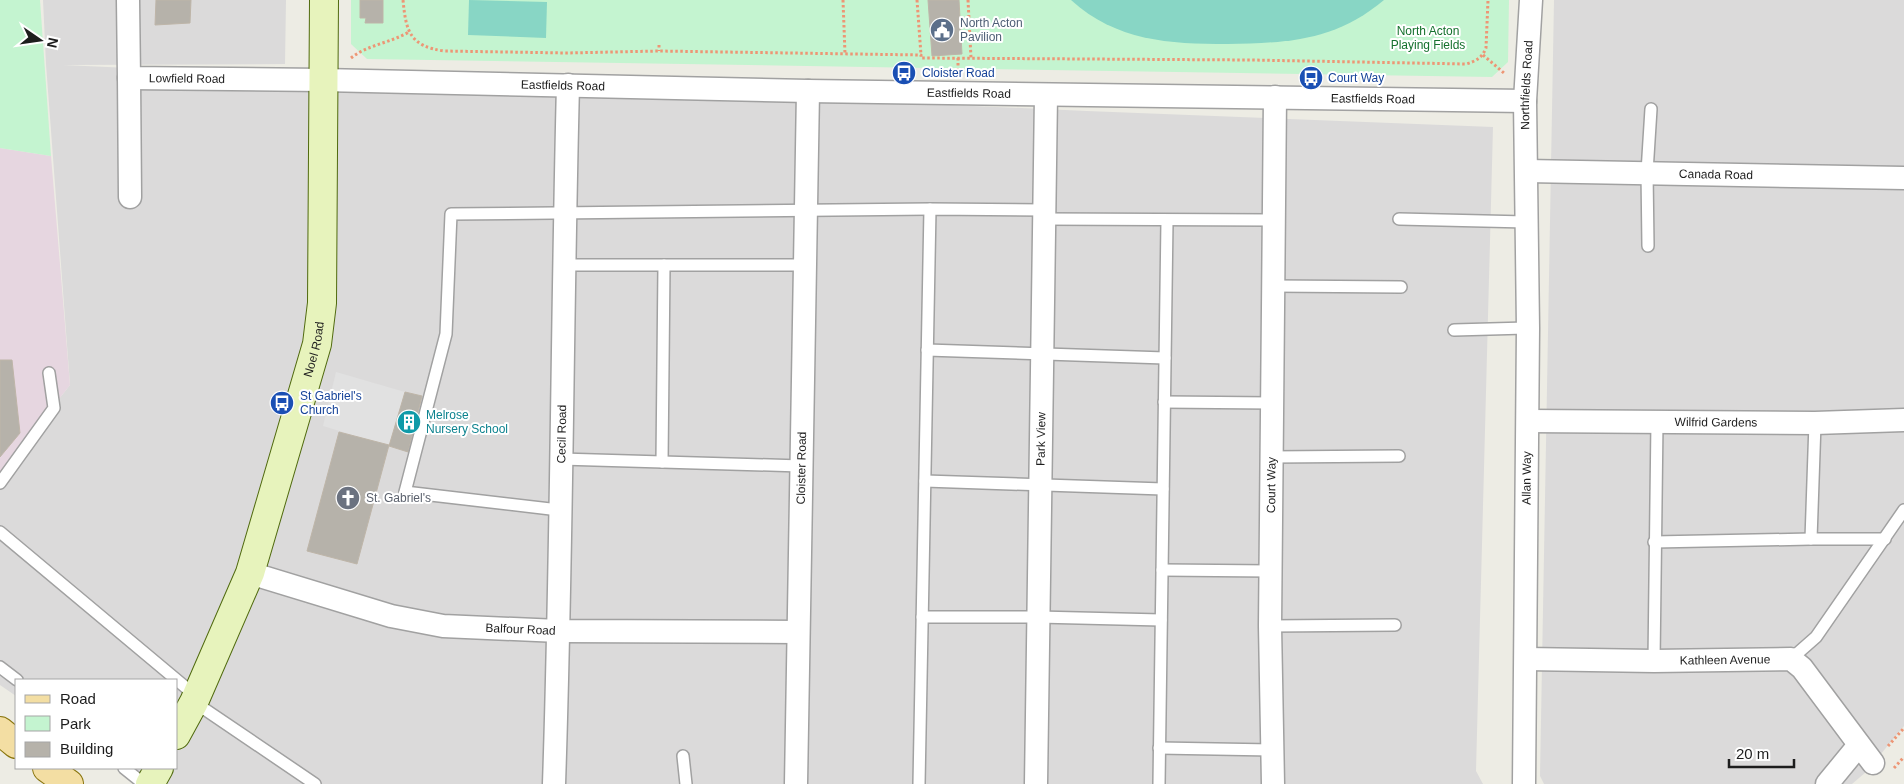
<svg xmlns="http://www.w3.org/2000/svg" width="1904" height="784" font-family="Arial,sans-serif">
<rect width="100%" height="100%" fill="#edece4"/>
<!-- residential -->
<g fill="#dbdada">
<path d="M43,0H286L285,64L63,65L1087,111L1493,127L1476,771L1483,784H142L118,768H176V680H16V696L0,685V474L70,385L46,64Z"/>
<path d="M1554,0H1904V726L1866,772L1852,784H1544L1540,776Z"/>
</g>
<!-- industrial -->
<path fill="#e6d6e0" d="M0,148L51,156L70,385L0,474Z"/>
<!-- park -->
<g fill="#c4f4d0">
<path d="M0,0H40L51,156L0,148Z"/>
<path d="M351,0H1509L1508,62L1492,77L367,59L351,44Z"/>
</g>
<!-- pitch -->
<g fill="#88d6c5">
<path d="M469,0L547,2L546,38L468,35Z"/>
<path d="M1071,0H1384C1335,41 1288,43 1227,44C1169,44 1116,41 1071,0Z"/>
</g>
<!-- parking -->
<path fill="#e1e1e1" d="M336,372L405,392L389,446L323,426Z"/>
<!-- building -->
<g fill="#b6b2aa" stroke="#beb5a8">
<path d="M156,0H191L190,23L155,25Z"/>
<path d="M360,0H383V23H365L366,18H360Z"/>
<path d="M928,0H959L962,54L932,56Z"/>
<path d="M0,360H12L20,433L0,457Z"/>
<path d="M405,392L422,396L408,452L389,446Z"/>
<path d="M339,432L389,445L357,564L307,551Z"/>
</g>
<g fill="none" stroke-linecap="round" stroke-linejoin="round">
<!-- lane casing -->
<g stroke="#a1a1a1" stroke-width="14">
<g id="lane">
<path d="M1044,219L1274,220"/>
<path d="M1399,219L1528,222"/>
<path d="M1648,246L1647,172L1651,109"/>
<path d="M563,265H804"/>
<path d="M1273,286L1401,287"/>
<path d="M1454,330L1528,328"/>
<path d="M927,350L1165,358"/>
<path d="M1164,402L1272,403"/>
<path d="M1271,457L1399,456"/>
<path d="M561,459L801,466"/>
<path d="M662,462L664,265"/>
<path d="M925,481L1163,489"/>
<path d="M0,483L54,408L49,373"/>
<path d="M559,510L405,492L446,334L451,214L930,209"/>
<path d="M0,532L196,696"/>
<path d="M1811,539L1815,423"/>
<path d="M1654,542L1811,539H1885"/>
<path d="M1162,570L1271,571"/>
<path d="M922,617H1038L1161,620"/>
<path d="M1270,626L1395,625"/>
<path d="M1791,659L1816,637L1904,510"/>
<path d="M1654,661L1657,422"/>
<path d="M0,667L17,680"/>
<path d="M194,702L315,784"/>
<path d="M1159,748L1272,750"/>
<path d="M683,756L686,784"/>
<path d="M124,768L144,784"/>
<path d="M919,784L930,209L1044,210"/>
<path d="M1159,784L1167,221"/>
</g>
</g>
<!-- street casing -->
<g stroke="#a1a1a1" stroke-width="25">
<g id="street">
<path id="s1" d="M128,0L129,78L323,80L808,91L1525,101"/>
<path d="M129,78L130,197"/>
<path id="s2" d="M1527,171L1904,178"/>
<path id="s3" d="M1528,421L1815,423L1904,420"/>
<path id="s4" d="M250,573L391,616L443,626L559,631L798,632"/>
<path id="s5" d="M1526,659L1654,661L1791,659L1802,668L1873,763"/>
<path id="s6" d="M554,784C562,551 562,318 568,85"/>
<path id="s7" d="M796,784L808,91"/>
<path id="s8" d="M1036,784L1046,95"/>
<path id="s9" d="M1273,784L1270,626L1275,97"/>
<path id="s10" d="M1524,784L1528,328L1525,101L1531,0"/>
<path d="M1827,784L1859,745"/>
</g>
</g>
<!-- secondary casing -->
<g stroke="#506a0e" stroke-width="30">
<g id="secondary">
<path id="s11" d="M176,735L194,702L250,573L317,344L322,303L324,0"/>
<path d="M150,784L159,768"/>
</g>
</g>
<!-- primary casing -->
<g stroke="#89750d" stroke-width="30">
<g id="primary">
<path d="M0,731L16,744"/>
<path d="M47,768L69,784"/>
</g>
</g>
<!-- path -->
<g stroke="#ed9675" stroke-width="3" stroke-dasharray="2.5 2.5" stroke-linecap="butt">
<path d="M403,0C406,32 410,46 444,51L567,53L659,51L921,55V58L1251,60L1466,64C1476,61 1482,58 1486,48L1488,0"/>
<path d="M843,0L845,54"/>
<path d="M917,0L921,55"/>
<path d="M968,0L971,58"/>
<path d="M659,45V51"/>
<path d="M1483,55L1504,73"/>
<path d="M351,58C367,45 390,43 409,32"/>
<path d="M958,58V73"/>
<path d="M1888,746L1904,728"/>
<path d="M1894,768L1904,757"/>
</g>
<!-- lane -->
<use href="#lane" stroke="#fff" stroke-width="11"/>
<!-- street -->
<use href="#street" stroke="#fff" stroke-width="22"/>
<!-- secondary -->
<use href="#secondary" stroke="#e7f3bc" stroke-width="28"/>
<!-- primary -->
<use href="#primary" stroke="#f3dea3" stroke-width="28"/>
</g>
<!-- icons -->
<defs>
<g id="civic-disc" transform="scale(1.25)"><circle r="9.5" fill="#5c6f8a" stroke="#fff"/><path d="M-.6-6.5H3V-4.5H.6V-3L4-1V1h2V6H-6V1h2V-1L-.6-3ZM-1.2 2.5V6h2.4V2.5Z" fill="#fff"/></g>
<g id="bus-disc" transform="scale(1.25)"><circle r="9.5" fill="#1a4fb4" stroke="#fff"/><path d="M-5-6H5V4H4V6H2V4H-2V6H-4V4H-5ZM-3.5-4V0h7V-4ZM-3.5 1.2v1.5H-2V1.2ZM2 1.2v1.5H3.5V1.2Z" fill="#fff"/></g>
<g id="building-disc" transform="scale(1.25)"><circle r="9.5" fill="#0f9aa8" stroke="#fff"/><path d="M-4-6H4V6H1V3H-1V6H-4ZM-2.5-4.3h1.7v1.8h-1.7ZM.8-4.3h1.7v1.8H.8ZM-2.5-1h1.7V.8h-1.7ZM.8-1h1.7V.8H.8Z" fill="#fff"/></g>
<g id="church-disc" transform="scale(1.25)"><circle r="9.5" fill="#6b7280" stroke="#fff"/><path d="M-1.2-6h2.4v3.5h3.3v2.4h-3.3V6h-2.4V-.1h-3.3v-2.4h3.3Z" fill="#fff"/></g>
</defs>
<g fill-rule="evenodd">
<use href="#civic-disc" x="942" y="30"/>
<use href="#bus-disc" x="904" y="73"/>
<use href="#bus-disc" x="1311" y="78"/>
<use href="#bus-disc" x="282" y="403"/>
<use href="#building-disc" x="409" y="422"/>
<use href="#church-disc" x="348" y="498"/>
</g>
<g text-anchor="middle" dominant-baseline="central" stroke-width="4" stroke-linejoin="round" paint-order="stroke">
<!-- service labels -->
<g font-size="12" fill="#4e5e75" stroke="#fff" text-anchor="start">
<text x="960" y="23">North Acton<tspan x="960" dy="14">Pavilion</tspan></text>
</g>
<!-- park labels -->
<g font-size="12" fill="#15712d" stroke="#fff">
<text x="1428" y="31">North Acton<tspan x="1428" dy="14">Playing Fields</tspan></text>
</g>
<!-- transit labels -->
<g font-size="12" fill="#164399" stroke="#fff" text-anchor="start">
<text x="922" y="73">Cloister Road</text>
<text x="1328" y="78">Court Way</text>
<text x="300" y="396">St Gabriel's<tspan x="300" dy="14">Church</tspan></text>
</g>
<!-- street labels -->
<g font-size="12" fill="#1d1d1d" stroke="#fff">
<text stroke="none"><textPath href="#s1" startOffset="136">Lowfield Road</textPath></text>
<text stroke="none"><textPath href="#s1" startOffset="512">Eastfields Road</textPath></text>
<text stroke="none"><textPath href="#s10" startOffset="699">Northfields Road</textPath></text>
<text stroke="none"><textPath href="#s1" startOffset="918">Eastfields Road</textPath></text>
<text stroke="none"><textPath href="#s1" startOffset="1322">Eastfields Road</textPath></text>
<text stroke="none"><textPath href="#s2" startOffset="189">Canada Road</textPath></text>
<text stroke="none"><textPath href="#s11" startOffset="411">Noel Road</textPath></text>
<text stroke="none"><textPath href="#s3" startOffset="188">Wilfrid Gardens</textPath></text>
<text stroke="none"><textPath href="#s6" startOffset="350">Cecil Road</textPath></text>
<text stroke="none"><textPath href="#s8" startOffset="345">Park View</textPath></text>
<text stroke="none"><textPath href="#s7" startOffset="316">Cloister Road</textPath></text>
<text stroke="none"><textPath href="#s10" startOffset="306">Allan Way</textPath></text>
<text stroke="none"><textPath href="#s9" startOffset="299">Court Way</textPath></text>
<text stroke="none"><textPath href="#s4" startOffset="278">Balfour Road</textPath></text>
<text stroke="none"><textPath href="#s5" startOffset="199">Kathleen Avenue</textPath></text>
</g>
<!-- culture labels -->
<g font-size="12" fill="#0d838f" stroke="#fff" text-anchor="start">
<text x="426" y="415">Melrose<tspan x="426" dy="14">Nursery School</tspan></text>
</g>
<!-- worship labels -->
<g font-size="12" fill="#5b616d" stroke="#fff" text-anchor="start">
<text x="366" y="498">St. Gabriel's</text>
</g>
</g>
<!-- legend -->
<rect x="15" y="679" width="162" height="90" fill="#ffffff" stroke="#a5a5a5"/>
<rect x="25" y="695" width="25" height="8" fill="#f3dea3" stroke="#a5a5a5"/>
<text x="60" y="704" font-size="15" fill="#1d1d1d">Road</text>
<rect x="25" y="716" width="25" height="15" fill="#c4f4d0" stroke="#a5a5a5"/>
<text x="60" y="729" font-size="15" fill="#1d1d1d">Park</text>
<rect x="25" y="742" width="25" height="15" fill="#b6b2aa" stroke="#a5a5a5"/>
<text x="60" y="754" font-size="15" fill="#1d1d1d">Building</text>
<!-- north arrow -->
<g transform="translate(40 40) rotate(103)" stroke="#ffffff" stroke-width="4" paint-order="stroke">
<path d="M0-4L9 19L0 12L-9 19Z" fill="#1d1d1d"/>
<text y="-8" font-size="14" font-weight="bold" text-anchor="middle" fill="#1d1d1d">N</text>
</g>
<!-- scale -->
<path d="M1729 759v8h65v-8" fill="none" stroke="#1d1d1d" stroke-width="2.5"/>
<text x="1736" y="759" font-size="15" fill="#1d1d1d" stroke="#ffffff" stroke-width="4" paint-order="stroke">20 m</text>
</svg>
